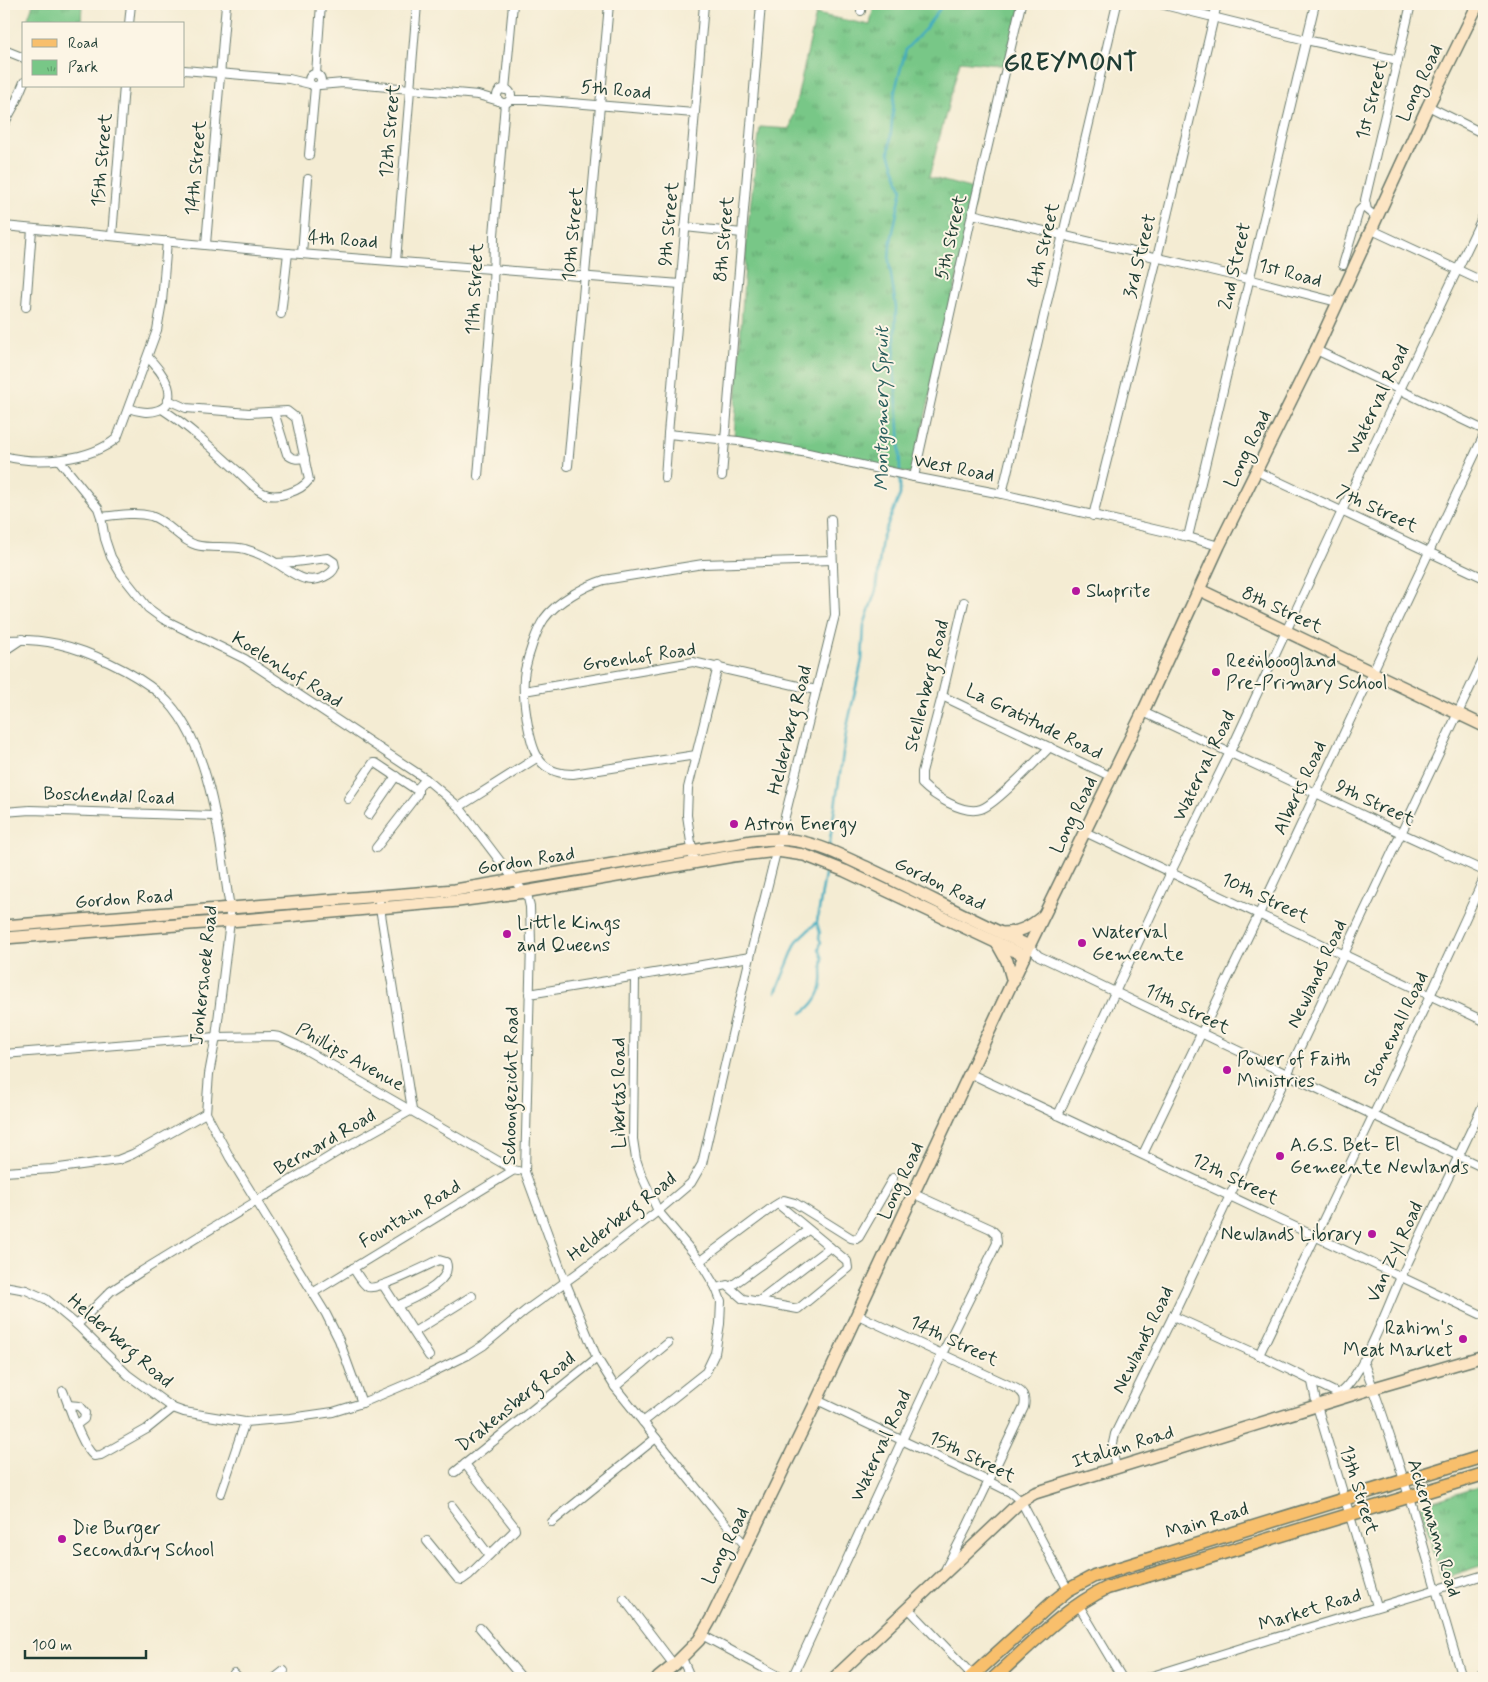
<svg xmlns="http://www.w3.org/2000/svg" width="1488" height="1682" font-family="Mynerve,sans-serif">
<defs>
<pattern id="park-tufts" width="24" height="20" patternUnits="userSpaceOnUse" patternTransform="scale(1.25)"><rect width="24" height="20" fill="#78c787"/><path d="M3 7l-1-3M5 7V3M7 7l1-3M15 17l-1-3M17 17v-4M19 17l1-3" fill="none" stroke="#62a36f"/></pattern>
</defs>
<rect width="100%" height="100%" fill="#fcf5e5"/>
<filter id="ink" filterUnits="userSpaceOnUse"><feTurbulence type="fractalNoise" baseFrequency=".02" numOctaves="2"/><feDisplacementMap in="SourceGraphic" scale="10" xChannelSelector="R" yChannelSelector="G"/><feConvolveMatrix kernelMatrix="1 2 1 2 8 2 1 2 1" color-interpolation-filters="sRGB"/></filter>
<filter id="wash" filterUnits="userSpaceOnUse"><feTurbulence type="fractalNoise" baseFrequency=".0096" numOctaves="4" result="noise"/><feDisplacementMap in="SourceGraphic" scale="20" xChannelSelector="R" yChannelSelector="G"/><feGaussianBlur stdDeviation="1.12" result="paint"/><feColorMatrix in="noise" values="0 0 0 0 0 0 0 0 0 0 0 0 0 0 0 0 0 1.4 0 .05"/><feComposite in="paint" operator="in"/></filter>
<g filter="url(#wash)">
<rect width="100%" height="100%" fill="#f4ecd3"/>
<!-- park -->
<g fill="url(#park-tufts)" stroke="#4c825e">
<path d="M33,4H82L81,24H26Z"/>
<path d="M874,4H1022L1007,66L960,61L929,177L977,190L912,474L734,437L747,233L760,127L790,129L816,14L870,25Z"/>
<path d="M1484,1485V1565L1441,1579L1421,1505Z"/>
</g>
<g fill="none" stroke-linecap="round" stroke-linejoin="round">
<!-- stream -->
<g stroke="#42adc0" stroke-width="2.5">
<path d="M900,471L899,429L894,367L896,307L889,262L890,246L902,189L889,153L895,90L906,49L925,29L941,7V4"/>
<path d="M829,847L847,727L862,660L864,625L876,590L882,538L900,495V476"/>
<path d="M776,992L797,941L817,922L826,868"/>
<path d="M802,1013C812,1007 821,995 822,983C823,975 821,968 823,959L819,949L821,942L819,938L820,933L817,923"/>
</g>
</g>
</g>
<g filter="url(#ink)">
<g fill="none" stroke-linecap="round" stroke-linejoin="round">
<!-- street casing -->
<g stroke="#6a7a6c" stroke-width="10">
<g id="street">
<path d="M704,4L668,434L738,441L808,453L914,477L1002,494L1188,537L1219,546"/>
<path d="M1160,4L1306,40L1398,60"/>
<path d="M861,11L862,4"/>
<path d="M129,24L131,4"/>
<path d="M4,50L24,58"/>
<path d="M184,70L289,79L310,84"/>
<circle cx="315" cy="80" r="6"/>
<path d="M316,74L321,4"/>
<path d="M320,85L343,83L478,95L499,101"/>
<circle cx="504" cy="96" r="7"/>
<path d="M505,90L513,4"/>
<path d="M510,100H535L694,113"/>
<path d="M1428,106L1484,134"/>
<path d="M4,124L14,106L24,82"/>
<path d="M309,155L315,87"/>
<path d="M972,214L1248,279L1337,302"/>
<path d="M1377,218L1367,210L1365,200L1411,4"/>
<path d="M4,226L288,253L680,284"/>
<path d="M685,227L742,233"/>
<path d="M1372,230L1484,282"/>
<path d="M112,236L124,86"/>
<path d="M206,244L226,4"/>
<path d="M302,254L308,179"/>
<path d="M396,261L417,4"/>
<path d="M1343,265L1359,211L1365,205"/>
<path d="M26,307L32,229"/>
<path d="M281,314L288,253"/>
<path d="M1316,350L1484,430"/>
<path d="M129,408C147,416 176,413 168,386C164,375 156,366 148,357"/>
<path d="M162,409C188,426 211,447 234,468C243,475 253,488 263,493C276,500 301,491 309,480L296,418L287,411L249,413L186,408L168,400"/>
<path d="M274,412L287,454C293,460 298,459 305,458"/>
<path d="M4,456C37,465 90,461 117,438L157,330L162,302L167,241"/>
<path d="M59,460L98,508L101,517L105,539L111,557L121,574L148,608L163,619L245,659L426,779L459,807L528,898L530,907L531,943L525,1172L565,1281L597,1358L615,1387L656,1438L719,1516L746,1546"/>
<path d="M568,466L609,4"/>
<path d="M1256,471L1484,578"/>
<path d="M478,476L493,294L494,235L505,103"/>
<path d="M722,476L761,4"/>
<path d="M914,477L972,214L1021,4"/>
<path d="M665,478L668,434"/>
<path d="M1002,494L1117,4"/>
<path d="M1093,516L1157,258L1217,4"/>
<path d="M101,517C117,515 135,512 151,516C168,521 179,540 196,545C209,549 229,545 245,549C255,552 267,557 276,563C292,572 305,586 324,577C330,574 333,572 335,567L334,562L328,558L295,562L276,563"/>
<path d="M1188,537L1315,4"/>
<path d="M964,602L942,696L922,772V784C934,796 963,815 981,809C996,804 1036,761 1050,747"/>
<path d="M4,640C44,638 73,645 110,663C127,671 146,682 161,695C213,742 219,842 230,908V921L216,1037L209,1074L206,1113L230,1158L326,1314L339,1340L362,1403"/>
<path d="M4,651L22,639"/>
<path d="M524,691L693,662L816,690"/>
<path d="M942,696L1112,777"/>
<path d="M1143,712L1401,833L1484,871"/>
<path d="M696,755L573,774C561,774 551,772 542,763C528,749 521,689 525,670C528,656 536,631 544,619C556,602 585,586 604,580L703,564L832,560"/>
<path d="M348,799L373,763H376L415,789L418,788L426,779"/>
<path d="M459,807L538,757"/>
<path d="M4,812L30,810L214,816"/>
<path d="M369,815L396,776"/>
<path d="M1085,832L1484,1021"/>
<path d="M376,848L417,795L418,793V788"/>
<path d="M694,863L687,815L688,788L718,666"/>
<path d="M1029,946L1039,956L1052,962L1484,1168"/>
<path d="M635,977L633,1139L636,1159L641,1174L658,1211L700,1261L716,1288L721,1301L720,1324L715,1353L706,1372L643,1422"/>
<path d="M529,994L750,957"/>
<path d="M4,1054L216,1037L273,1036L280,1037L297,1045L514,1170"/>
<path d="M971,1074L1484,1316"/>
<path d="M1058,1115L1171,872L1230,752L1342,511L1484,214"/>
<path d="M1143,1154L1259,914L1484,435"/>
<path d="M4,1172L52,1169L118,1160L133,1154L206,1113"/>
<path d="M700,1261L774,1206L784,1200L795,1203L851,1238L856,1239L859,1237L893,1178"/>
<path d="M353,1268C357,1273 362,1284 368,1287C377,1291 428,1265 439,1260L446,1262C454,1283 411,1299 397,1306L429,1356L383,1285"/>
<path d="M4,1286L26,1290L46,1299L77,1325L128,1375L173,1408L184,1412L245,1422L291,1418L333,1412L362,1403L423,1377L468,1355L484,1345L525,1311L579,1272L658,1211L691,1183L702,1164L750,957L835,615L831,519"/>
<path d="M730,1287L808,1230"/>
<path d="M716,1288L727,1285L743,1299L798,1309L848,1268L847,1261L778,1204"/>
<path d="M314,1292L514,1170L518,1171"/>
<path d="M758,1302L830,1247"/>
<path d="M858,1315L1017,1389C1024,1393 1026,1398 1024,1407L966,1529L946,1568"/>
<path d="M1173,1316L1259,1355L1341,1395"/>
<path d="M77,1325L111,1291L142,1271L342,1149L412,1110L378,895"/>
<path d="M414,1332L472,1296"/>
<path d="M1259,1355L1430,996L1484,878"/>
<path d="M1363,1361C1403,1464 1430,1572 1462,1678"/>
<path d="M1312,1382L1317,1406L1377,1606"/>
<path d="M615,1387L668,1343"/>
<path d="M63,1391C70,1408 81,1445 94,1456L101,1455L147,1429L173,1408"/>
<path d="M1338,1394C1363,1378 1388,1304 1402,1275C1429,1217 1457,1160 1484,1103"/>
<path d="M817,1400L988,1481L1010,1492L1021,1501L1068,1590"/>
<path d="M68,1405L79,1406L85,1413L84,1419L76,1425"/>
<path d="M1116,1468L1112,1448L1115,1434L1173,1316L1484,658"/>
<path d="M455,1472L597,1358"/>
<path d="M221,1493L245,1422"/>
<path d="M452,1506L489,1555"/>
<path d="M552,1522L656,1438"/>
<path d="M427,1541L458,1579L462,1580L469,1575L515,1530L514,1526L465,1464"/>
<path d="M624,1599L674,1665"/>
<path d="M1078,1604L1122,1678"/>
<path d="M908,1608L974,1677"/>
<path d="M480,1628L522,1678"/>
<path d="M702,1635L782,1678"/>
<path d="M682,1658L688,1672L686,1678"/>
<path d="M234,1673L239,1678"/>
<path d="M275,1678L284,1671"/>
<path d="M792,1678L942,1354L997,1243L996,1234L991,1229L914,1194"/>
<path d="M1146,1678L1251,1645L1484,1575"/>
<path d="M1470,1678L1484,1674"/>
</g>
</g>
<!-- secondary casing -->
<g stroke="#6a7a6c" stroke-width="14">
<g id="secondary">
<path d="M1200,590L1484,726"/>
<path d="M4,926L455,890L752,841C767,839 783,838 798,841C824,846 848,859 872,870C925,895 976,922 1029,946"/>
<path d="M1002,933C1019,933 1030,927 1043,916"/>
<path d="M4,938L230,921L458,901L524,892L733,856L777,851L804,855L845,871L1025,956"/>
<path d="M997,943L1007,961L1013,982"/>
<path d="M658,1678L674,1665L699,1640L712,1617L817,1400L1029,946L1143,712L1219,546L1316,350L1428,106L1478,4"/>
<path d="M834,1678L1021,1501L1035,1493L1374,1388L1484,1356"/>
</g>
</g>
<!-- primary casing -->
<g stroke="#6a7a6c" stroke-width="15">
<g id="primary">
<path d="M970,1678L1053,1602L1068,1590L1094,1576L1484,1456"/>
<path d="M994,1678C1030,1646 1063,1609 1107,1588L1484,1474"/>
</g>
</g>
<!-- street -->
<use href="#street" stroke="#fff" stroke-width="8"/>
<!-- secondary -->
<use href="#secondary" stroke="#fce5c4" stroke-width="11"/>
<!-- primary -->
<use href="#primary" stroke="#f8bf6c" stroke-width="12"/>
</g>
</g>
<!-- markers -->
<g fill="#b5179e" stroke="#fcf5e5" stroke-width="2">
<circle cx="1076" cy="591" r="5"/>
<circle cx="1216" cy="672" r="5"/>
<circle cx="734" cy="824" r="5"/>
<circle cx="507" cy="934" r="5"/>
<circle cx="1082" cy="943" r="5"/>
<circle cx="1227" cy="1070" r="5"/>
<circle cx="1280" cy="1156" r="5"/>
<circle cx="1372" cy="1234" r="5"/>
<circle cx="1463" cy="1339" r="5"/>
<circle cx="62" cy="1539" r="5"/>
</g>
<g text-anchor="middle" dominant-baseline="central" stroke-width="4" stroke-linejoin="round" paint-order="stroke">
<!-- street labels -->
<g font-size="19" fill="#1f3d34" stroke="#fcf5e5">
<text transform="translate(1420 83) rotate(-65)">Long Road</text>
<text transform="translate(616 90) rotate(5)">5th Road</text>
<text transform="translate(1372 100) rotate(-76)">1st Street</text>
<text transform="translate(390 131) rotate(-85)">12th Street</text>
<text transform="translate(102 160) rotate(-85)">15th Street</text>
<text transform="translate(196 168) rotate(-85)">14th Street</text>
<text transform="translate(669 224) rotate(-85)">9th Street</text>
<text transform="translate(573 234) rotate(-85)">10th Street</text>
<text transform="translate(951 237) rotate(-77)">5th Street</text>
<text transform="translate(724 239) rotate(-85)">8th Street</text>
<text transform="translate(343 240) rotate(4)">4th Road</text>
<text transform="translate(1044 245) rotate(-77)">4th Street</text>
<text transform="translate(1140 256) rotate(-76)">3rd Street</text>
<text transform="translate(1235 266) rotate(-77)">2nd Street</text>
<text transform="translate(1290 273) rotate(15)">1st Road</text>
<text transform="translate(475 289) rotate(-87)">11th Street</text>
<text transform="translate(1378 400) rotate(-64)">Waterval Road</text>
<text transform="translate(1248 449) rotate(-64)">Long Road</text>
<text transform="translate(954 468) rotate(11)">West Road</text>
<text transform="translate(1377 509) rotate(25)">7th Street</text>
<text transform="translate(1282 610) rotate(25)">8th Street</text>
<text transform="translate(639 657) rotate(-8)">Groenhof Road</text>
<text transform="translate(287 670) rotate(32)">Koelenhof Road</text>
<text transform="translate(927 686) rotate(-76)">Stellenberg Road</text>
<text transform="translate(1034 722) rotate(26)">La Gratitude Road</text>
<text transform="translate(790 730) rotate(-76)">Helderberg Road</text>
<text transform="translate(1204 766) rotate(-64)">Waterval Road</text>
<text transform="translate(1300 788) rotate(-65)">Alberts Road</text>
<text transform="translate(109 796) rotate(2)">Boschendal Road</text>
<text transform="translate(1375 803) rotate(25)">9th Street</text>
<text transform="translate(1074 815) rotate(-64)">Long Road</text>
<text transform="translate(526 861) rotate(-9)">Gordon Road</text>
<text transform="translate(940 884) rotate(26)">Gordon Road</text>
<text transform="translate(1265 898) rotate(25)">10th Street</text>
<text transform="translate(124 899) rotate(-4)">Gordon Road</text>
<text transform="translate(1317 974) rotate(-65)">Newlands Road</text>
<text transform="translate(204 975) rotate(-84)">Jonkershoek Road</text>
<text transform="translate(1187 1009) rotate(26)">11th Street</text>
<text transform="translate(1396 1029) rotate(-64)">Stonewall Road</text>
<text transform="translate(350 1057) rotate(29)">Phillips Avenue</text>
<text transform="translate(511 1086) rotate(-89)">Schoongezicht Road</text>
<text transform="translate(619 1093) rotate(-90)">Libertas Road</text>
<text transform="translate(325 1142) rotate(-30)">Bernard Road</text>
<text transform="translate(1235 1179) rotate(26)">12th Street</text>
<text transform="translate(901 1181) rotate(-65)">Long Road</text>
<text transform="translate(410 1214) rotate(-31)">Fountain Road</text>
<text transform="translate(622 1217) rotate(-38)">Helderberg Road</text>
<text transform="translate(1395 1252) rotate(-65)">Van Zyl Road</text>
<text transform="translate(1143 1340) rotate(-64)">Newlands Road</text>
<text transform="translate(120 1341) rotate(41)">Helderberg Road</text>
<text transform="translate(954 1341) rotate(25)">14th Street</text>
<text transform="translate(516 1402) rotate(-39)">Drakensberg Road</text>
<text transform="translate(881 1446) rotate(-65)">Waterval Road</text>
<text transform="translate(1123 1447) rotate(-17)">Italian Road</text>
<text transform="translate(972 1457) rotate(26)">15th Street</text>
<text transform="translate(1359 1490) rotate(73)">13th Street</text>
<text transform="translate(1207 1521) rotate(-17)">Main Road</text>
<text transform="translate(1434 1528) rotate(73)">Ackermann Road</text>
<text transform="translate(726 1546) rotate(-64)">Long Road</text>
<text transform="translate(1310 1610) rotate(-17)">Market Road</text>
</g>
<!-- poi labels -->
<g font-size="19" fill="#1f3d34" stroke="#fcf5e5" text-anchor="start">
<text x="1086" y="591">Shoprite</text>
<text x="1226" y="661">Reënboogland<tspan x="1226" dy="22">Pre-Primary School</tspan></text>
<text x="744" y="824">Astron Energy</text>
<text x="517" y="923">Little Kings<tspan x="517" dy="22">and Queens</tspan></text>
<text x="1092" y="932">Waterval<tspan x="1092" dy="22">Gemeente</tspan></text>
<text x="1237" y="1059">Power of Faith<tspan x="1237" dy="22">Ministries</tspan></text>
<text x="1290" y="1145">A.G.S. Bet- El<tspan x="1290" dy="22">Gemeente Newlands</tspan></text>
<text x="1362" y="1234" text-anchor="end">Newlands Library</text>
<text x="1453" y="1328" text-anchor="end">Rahim's<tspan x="1453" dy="22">Meat Market</tspan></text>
<text x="72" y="1528">Die Burger<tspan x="72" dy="22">Secondary School</tspan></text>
</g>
<!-- water labels -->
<g font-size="20" font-style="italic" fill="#2a5f5e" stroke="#fcf5e5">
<text transform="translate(882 409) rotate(-90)">Montgomery Spruit</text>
</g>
<!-- district labels -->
<g font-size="24" font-weight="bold" letter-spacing="1" fill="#1f3d34" stroke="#fcf5e5">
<text x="1071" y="63">GREYMONT</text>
</g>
</g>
<!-- margin -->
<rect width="1488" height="1682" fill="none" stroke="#fcf5e5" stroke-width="20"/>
<!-- legend -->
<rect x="22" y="22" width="162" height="65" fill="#fcf5e5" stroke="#a4ab9e"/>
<rect x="32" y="39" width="25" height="8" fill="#f8bf6c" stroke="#a4ab9e"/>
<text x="68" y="48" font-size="15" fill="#1f3d34">Road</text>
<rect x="32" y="60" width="25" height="15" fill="url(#park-tufts)" stroke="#a4ab9e"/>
<text x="68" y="72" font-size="15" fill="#1f3d34">Park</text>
<!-- scale -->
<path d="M25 1650v8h121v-8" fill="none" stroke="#1f3d34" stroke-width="2.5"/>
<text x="32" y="1650" font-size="15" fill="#1f3d34" stroke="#fcf5e5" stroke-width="4" paint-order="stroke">100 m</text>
</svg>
